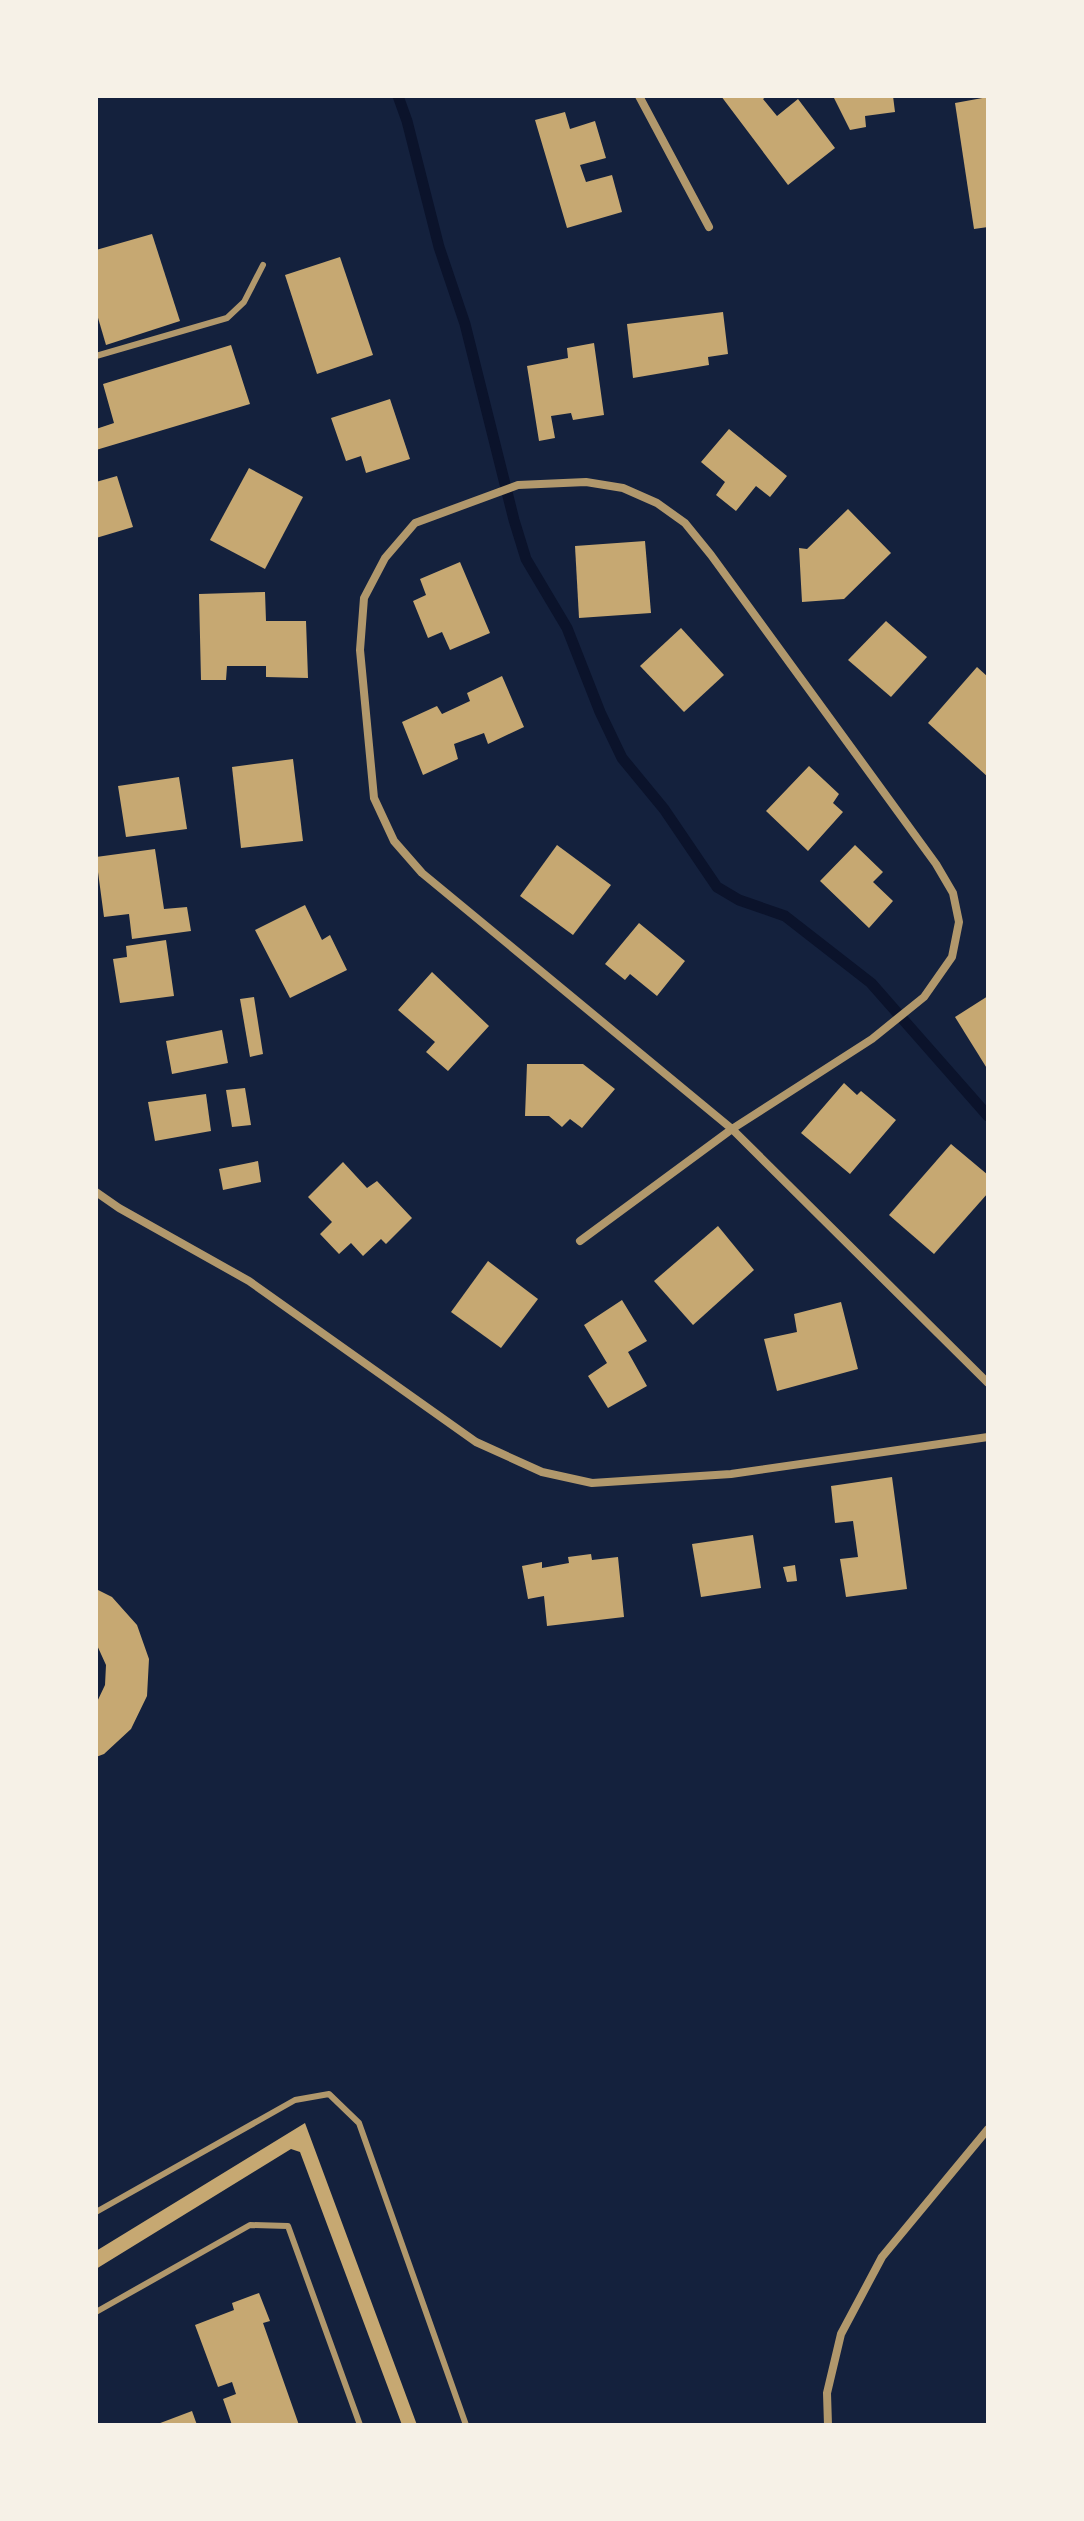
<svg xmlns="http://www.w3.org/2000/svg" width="1084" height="2521" font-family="'Varela Round',sans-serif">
<rect width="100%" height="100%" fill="#14213d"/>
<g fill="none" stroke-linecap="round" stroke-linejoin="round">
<!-- stream -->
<path stroke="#0b132b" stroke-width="11" d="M398,96L407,121L439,247L465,324L514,520L526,559L567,628L600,712L622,758L664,809L717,887L739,900L785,916L871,983L988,1116"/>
</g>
<!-- building -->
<g fill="#c6a872">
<path d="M721,96H767L763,99L777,116L798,99L835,148L788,185Z"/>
<path d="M833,96H893L895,112L865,116L866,127L850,130Z"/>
<path d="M988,97V227L974,229L955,103Z"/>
<path d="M565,112L570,129L595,121L606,158L580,165L586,182L612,175L622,212L567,228L535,120Z"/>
<path d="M152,234L180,321L106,345L96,311V250Z"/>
<path d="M340,257L373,355L317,374L285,275Z"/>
<path d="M723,312L728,354L708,357L709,365L633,378L627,324Z"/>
<path d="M594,343L604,415L573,420L571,413L551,416L555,438L539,441L527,366L568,358L567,348Z"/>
<path d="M231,345L250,404L96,450V429L114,423L103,384Z"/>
<path d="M390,399L410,459L366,473L361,456L346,461L331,418Z"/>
<path d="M729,429L787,476L770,497L756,486L736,511L716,495L725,482L701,462Z"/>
<path d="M249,468L303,497L265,569L210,540Z"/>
<path d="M117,476L133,527L96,538V482Z"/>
<path d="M848,509L891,553L844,599L802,602L799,548L807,549Z"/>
<path d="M645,541L651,613L579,618L575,546Z"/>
<path d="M460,562L490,633L450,650L442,632L428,638L413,601L426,595L420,579Z"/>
<path d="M265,592L266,621H306L308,678L266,677V666H227L226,680H201L199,594Z"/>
<path d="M886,621L927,657L891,697L848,660Z"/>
<path d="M681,628L724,675L684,712L640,666Z"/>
<path d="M977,667L988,677V777L928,723Z"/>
<path d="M502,676L524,727L488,744L484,733L454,744L458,759L423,775L402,722L437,706L442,714L470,701L467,693Z"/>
<path d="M293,759L303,841L241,848L232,767Z"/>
<path d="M809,766L839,794L833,803L843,812L808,851L766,811Z"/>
<path d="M179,777L187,829L126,837L118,786Z"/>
<path d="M557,845L611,885L573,935L520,896Z"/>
<path d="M855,845L883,872L873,882L893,901L869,928L820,881Z"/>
<path d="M155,849L164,909L187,907L191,931L132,939L129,914L104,917L96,857Z"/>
<path d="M305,905L322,940L330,935L347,970L290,998L255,930Z"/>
<path d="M639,923L685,961L657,996L630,974L625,980L605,964Z"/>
<path d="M166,940L174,996L120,1003L113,959L127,957L126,946Z"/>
<path d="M432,972L489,1026L448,1071L426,1052L435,1042L398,1010Z"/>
<path d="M988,996V1070L955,1017Z"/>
<path d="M254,997L263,1054L250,1057L240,999Z"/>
<path d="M222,1030L228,1063L172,1074L166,1041Z"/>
<path d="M527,1064H583L615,1089L582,1128L570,1119L562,1127L549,1116H525Z"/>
<path d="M844,1083L857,1095L861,1091L896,1120L850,1174L801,1133Z"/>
<path d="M245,1088L251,1125L232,1127L226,1090Z"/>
<path d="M206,1094L211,1131L155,1141L148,1102Z"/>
<path d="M951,1144L988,1175V1193L934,1254L889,1215Z"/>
<path d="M258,1161L261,1182L223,1190L219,1169Z"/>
<path d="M343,1162L367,1188L377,1181L412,1218L386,1244L381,1239L363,1256L351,1243L339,1254L320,1234L332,1222L308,1197Z"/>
<path d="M718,1226L754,1270L693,1325L654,1281Z"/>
<path d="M488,1261L538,1299L501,1348L451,1312Z"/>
<path d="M622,1300L647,1341L628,1352L647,1386L608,1408L588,1376L607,1363L584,1325Z"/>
<path d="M841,1302L858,1369L777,1391L764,1339L797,1332L794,1314Z"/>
<path d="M892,1477L907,1589L846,1597L840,1559L858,1557L853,1521L835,1523L831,1486Z"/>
<path d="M753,1535L761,1588L701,1597L692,1544Z"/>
<path d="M591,1554L592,1560L618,1557L624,1617L547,1626L544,1596L528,1599L522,1566L542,1562V1568L569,1563L568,1557Z"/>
<path d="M795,1565L797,1581L787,1582L783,1567Z"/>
<path d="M96,1589L112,1597L137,1625L149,1659L147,1696L131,1729L104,1754L96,1757V1704L105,1685L106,1665L96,1643Z"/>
<path d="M305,2123L417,2425H402L300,2152L291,2149L96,2269V2251Z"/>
<path d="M259,2293L270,2321L263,2323L299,2425H232L223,2399L236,2394L232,2382L218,2387L195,2325L234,2310L232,2303Z"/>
<path d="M192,2411L197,2425H155Z"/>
</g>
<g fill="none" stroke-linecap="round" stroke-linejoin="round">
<!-- service -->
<g stroke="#b1986c" stroke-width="6">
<path d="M96,356L227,318L244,302L263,265"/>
<path d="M96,2212L295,2100L329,2094L359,2123L466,2425"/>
<path d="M96,2312L250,2225L288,2226L360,2425"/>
</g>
<!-- minor -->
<g stroke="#b1986c" stroke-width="8">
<path d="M639,96L709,227"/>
<path d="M96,1192L119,1208L249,1281L476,1442L542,1472L592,1483L731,1474L988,1437"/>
<path d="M580,1241L732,1129L872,1039L924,997L952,957L959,922L953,893L936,864L711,555L685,523L657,503L623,488L586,482L518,485L415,523L385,558L364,598L360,650L374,798L394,841L422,873L732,1129L988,1383"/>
<path d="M828,2425L827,2393L841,2334L882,2257L988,2129"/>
</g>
</g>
<!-- border -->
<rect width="1084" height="2521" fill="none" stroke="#f6f1e7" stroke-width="196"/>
</svg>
